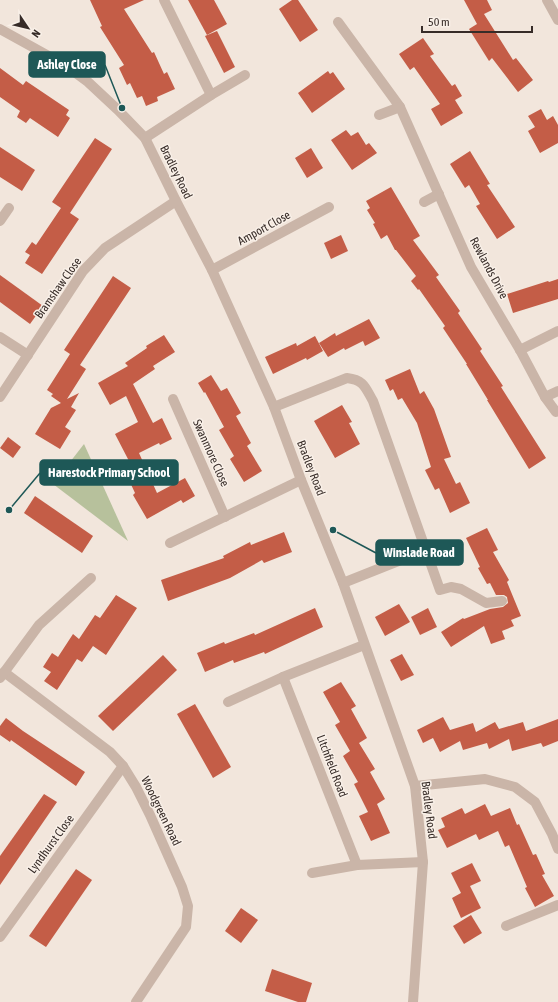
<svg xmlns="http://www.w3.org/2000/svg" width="558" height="1002" font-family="'Asap Condensed',sans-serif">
<rect width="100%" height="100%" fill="#f2e6dc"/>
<!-- green -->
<path fill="#b7c19c" d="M84,444L128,541L53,484Z"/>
<!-- building -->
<g fill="#c45d47">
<path d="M90,0H144L124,9L152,53L154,52L164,74L167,72L175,89L157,97L158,101L146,106L142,96L137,98L130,83L127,85L119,68L124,65L100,27L102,26Z"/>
<path d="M188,0H214L227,24L207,35Z"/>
<path d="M292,0H298L318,30L300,42L279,9Z"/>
<path d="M464,0H487L492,10L484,14L513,60L516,58L533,80L518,92L492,58L489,61L469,29L477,24Z"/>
<path d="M217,31L235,67L224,73L205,36Z"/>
<path d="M423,38L434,54L430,56L452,86L455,84L462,96L455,100L463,113L441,126L431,109L440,104L414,67L410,70L399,54Z"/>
<path d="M0,68L23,85L26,81L69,110L66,115L70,118L58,137L30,118L26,123L17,117L20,111L0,97Z"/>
<path d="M328,71L330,74L333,72L345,89L312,113L298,93Z"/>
<path d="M541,109L547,120L553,116L558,125V143L540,153L528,131L535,127L528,116Z"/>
<path d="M346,130L351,136L358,132L366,145L369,143L377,153L352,170L331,140Z"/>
<path d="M95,138L112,149L70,213L79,219L42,274L25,263L30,255L25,252L32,242L36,245L61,208L52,202Z"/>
<path d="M0,147L35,170L22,191L0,177Z"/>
<path d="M311,148L323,168L307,178L295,158Z"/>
<path d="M470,151L490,184L487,185L515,227L497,239L476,206L480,204L469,185L465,188L450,164Z"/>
<path d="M391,187L420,236L413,240L439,275L436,277L460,311L458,313L482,349L480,351L503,386L501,387L546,458L529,469L487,400H488L466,364H467L443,328L445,326L419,289L418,290L411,281L416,276L396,250H395L387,235L381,239L373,224L375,223L367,210L370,208L366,201Z"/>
<path d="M341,235L348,251L331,259L324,243Z"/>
<path d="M0,275L43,306L30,324L0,302Z"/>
<path d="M113,276L131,288L80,365L86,369L67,399L79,393L71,407L76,410L65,427L71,431L60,449L35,434L51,408L61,403L51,396L53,394L47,390L70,354L64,350Z"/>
<path d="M558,279V299L513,313L507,294L548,281L549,282Z"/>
<path d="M369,319L380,338L365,346L363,341L345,350L344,348L328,357L319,343L335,333L336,336Z"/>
<path d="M164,335L175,352L153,366L155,369L133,384L153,423L162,418L172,439L160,445L159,443L139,453L157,493L185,478L195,496L183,503L181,500L147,519L133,495L135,493L122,465L129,461L115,434L138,422L126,396L110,405L98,383L128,366L125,363L147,348L146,346Z"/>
<path d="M315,336L323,351L307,360L306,358L273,374L265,357L296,343L297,346Z"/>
<path d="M410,369L420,394L424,391L434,409L451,457L444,459L456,484L460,482L470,503L450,513L439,488L435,490L425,470L431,467L417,423L402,398L398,400L393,389L390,391L385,380Z"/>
<path d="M211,375L221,391L227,388L241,413L236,416L251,443L247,446L262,471L244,482L230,459L234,456L219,430L224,427L205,392L204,393L198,383Z"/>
<path d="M342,405L352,422L349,423L360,444L335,458L314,421Z"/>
<path d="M8,437L21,447L13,458L0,448Z"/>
<path d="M35,496L93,536L82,553L24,513Z"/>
<path d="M487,528L498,550L493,552L509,580L507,582L521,616L511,620L514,626L502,631L505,639L491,644L484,626L451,647L441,632L463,618L464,619L490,609L503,607L508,603L507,597L504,595H496L490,583L487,584L478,568L480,567L466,538Z"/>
<path d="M284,532L292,552L264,563L262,560L230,578L168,601L161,580L224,558L223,556L250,542L251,545Z"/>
<path d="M116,595L137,608L106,655L93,646L82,662L77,659L57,690L44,681L51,672L43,667L52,653L58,657L73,634L79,639L95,615L100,618Z"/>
<path d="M399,604L410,622L385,636L375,617Z"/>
<path d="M315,608L323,627L265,654L264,652L234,663L233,660L205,672L197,653L224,642L225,644L254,633L255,635Z"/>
<path d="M428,608L437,627L420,635L411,617Z"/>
<path d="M402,654L414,675L401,681L390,660Z"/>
<path d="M163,655L177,670L113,731L98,716Z"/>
<path d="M341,682L356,706L351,709L367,738L359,743L375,769L370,772L385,799L377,804L390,833L371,841L359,816L368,812L354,784L358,782L343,756L350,751L335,725L340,722L323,692Z"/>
<path d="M195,704L231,767L213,778L177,714Z"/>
<path d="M443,717L450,730L473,723L476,732L495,722L499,729L523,722L526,731L558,719V741L543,747L541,743L512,751L509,739L489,749L487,743L463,750L460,741L440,752L433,738L423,743L417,730Z"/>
<path d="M6,718L23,731L85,772L76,786L11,740L10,742L0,735V726Z"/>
<path d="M44,794L57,802L0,885V856Z"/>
<path d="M485,804L491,816L510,808L517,825L519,824L533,855L536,854L545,874L542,875L554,896L535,907L525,888L527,887L509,845L505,847L498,831L479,840L476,834L447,848L438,830L445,827L441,818L462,808L465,814Z"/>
<path d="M472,863L481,881L470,886L481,908L461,918L452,898L461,893L451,873Z"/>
<path d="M76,869L92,880L46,947L29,936Z"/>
<path d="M241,908L258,920L241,943L225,931Z"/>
<path d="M471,915L482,933L464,944L453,926Z"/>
<path d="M272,969L312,983L306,1002H298L265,991Z"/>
</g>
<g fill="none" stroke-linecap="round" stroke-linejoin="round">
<!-- minor -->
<g stroke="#cab5a8" stroke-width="10">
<path d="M164,0L211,95"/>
<path d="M547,0L558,20"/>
<path d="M338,22L400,107L471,267L520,350L545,397L556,412"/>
<path d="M0,29L65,65L88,82L118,110L145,138L176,201L212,270L274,407L301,480L343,583L415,786L423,862L413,1002"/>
<path d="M379,115L400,107"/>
<path d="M145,138L211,95L245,75"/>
<path d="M424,202L439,194"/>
<path d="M0,221L9,208"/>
<path d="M212,270L329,207"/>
<path d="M0,337L28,355"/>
<path d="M520,350L558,331"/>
<path d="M0,397L83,271L105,248L176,201"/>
<path d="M545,397L558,391"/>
<path d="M173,399L225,517"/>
<path d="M274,407L347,378C364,380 365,387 373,401L440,590L451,587L461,589L486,603L502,601"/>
<path d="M170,543L301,480"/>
<path d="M343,583L426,550"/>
<path d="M4,672L110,752L123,766L136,787L150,815L182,887L188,906L186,927L136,1002"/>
<path d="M283,677L357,865"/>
<path d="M0,678L39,625L91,578"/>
<path d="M228,702L283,677L364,645"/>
<path d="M415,786L485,779L515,787L535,802L552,834L558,849"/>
<path d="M312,873L357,865L423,862"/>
<path d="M506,926L558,905"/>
<path d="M0,937L123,766"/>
</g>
</g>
<g text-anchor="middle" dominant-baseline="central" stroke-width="3" stroke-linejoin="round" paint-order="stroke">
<!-- street labels -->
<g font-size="12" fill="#372c28" stroke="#f9f0e8">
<text transform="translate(176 172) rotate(64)">Bradley Road</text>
<text transform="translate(264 228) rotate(-29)">Amport Close</text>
<text transform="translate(489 268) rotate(62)">Rewlands Drive</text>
<text transform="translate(58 288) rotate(-55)">Bramshaw Close</text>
<text transform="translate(211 453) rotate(66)">Swanmore Close</text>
<text transform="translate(311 468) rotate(69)">Bradley Road</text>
<text transform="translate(332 766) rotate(69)">Litchfield Road</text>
<text transform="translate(429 810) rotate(83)">Bradley Road</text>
<text transform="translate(161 811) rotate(64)">Woodgreen Road</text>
<text transform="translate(51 844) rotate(-54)">Lyndhurst Close</text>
</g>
</g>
<!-- callouts -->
<path fill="none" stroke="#1e5857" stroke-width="1.5" d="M122 108L105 65M9 510L40 473M333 530L376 553"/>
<g fill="#1e5857" stroke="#f9f0e8" stroke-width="1.5">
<circle cx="122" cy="108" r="4"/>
<circle cx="9" cy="510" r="4"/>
<circle cx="333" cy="530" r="4"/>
</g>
<g fill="#1e5857" stroke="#1e5857" stroke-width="1.5">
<rect x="29" y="52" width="76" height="25" rx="4"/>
<rect x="40" y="460" width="138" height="25" rx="4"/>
<rect x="376" y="540" width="87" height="25" rx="4"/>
</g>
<g font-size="13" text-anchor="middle" font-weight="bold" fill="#fff">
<text x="67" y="69">Ashley Close</text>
<text x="109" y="477">Harestock Primary School</text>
<text x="419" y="557">Winslade Road</text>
</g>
<!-- north arrow -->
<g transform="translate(28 28) rotate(125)" stroke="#f9f0e8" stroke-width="3" paint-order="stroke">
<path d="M0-3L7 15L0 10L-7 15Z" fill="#372c28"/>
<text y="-6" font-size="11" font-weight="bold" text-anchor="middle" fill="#372c28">N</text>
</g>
<!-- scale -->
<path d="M422 26v6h110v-6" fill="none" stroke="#372c28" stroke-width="2"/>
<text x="428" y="26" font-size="12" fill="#372c28" stroke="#f9f0e8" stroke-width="3" paint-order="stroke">50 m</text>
</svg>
